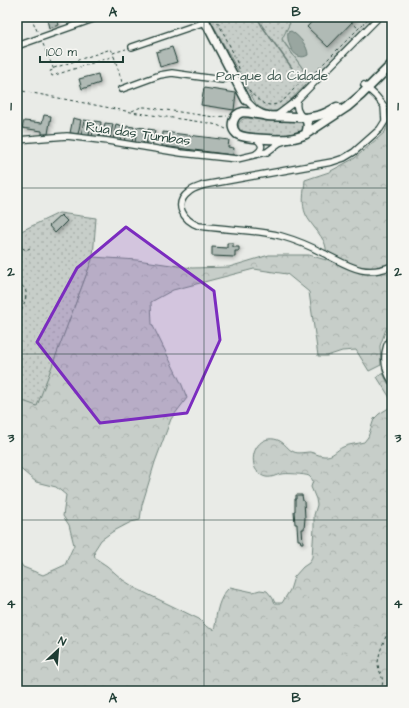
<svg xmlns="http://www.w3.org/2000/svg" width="409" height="708" font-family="'Architects Daughter',sans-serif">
<defs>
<pattern id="grass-dots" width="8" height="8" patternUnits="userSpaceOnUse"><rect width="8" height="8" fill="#c7cec9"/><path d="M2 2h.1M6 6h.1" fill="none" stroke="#aab2ad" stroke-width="1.8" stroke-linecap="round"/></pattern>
<pattern id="forest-crowns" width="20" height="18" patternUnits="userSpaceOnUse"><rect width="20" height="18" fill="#c7cec9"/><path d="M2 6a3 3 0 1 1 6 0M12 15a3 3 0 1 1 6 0" fill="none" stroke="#aab2ad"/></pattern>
<filter id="shadow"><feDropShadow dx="2" dy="2" stdDeviation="2" flood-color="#0004"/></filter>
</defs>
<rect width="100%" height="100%" fill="#e9ebe7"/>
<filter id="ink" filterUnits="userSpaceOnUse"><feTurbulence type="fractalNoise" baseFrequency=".025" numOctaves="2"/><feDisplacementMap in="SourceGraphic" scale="8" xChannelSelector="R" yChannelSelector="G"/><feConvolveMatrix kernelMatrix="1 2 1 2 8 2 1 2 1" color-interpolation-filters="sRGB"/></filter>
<g filter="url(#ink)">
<!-- grass -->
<g fill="url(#grass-dots)" stroke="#73867e">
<path d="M209,17H284L290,23L282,40L311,80L280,110L270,112L257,106Z"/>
<path d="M247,118L267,121H286L298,119L302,121L304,124V132L297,135L259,136L241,132C236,125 239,119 247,118Z"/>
<path d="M59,213L96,218L93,257L37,407L17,399V233Z"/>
</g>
<!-- forest -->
<g fill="url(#forest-crowns)" stroke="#73867e">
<path d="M390,100H392V321L386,329L380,346L381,365L369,371L356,350L342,351L327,356H318L309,292L287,274L254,269L173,290L151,302L152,324L182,385L187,398L171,419L155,462L142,505L140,520L131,522L112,532L101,540L94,551L95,558L107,566L123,580L137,589L199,619L207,627L214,630C215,626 216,622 216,617C218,606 221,595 230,587L253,592L260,590L267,591L272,597L275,603H282L290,590L294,577L303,567L309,563L312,557L314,528V515L317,505L316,499L311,487L313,481C312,479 310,477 309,476C305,474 286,473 281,474C276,475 272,478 266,477C260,476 255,470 254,465C250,448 264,433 280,441C286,444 288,450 294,452C299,454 305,452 310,452C315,453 319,456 324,456C333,457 336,450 343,447C349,444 357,444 364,442L368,437L374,419L379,414L392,406V691H194L189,687L182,691H17V558L23,567L43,575L65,565L74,545L69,525L63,516L66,495L56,487L36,482L17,466V399L37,406L93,257L137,260L192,268L229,267L269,255H309L326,260C326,255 327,249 325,244C321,234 311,225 306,215C301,204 304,192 305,180L329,172L355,158L385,132L391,115Z"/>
<path d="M383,373L388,383L392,387V401L377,377Z"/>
</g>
<!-- pitch -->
<path fill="#c7cec9" stroke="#73867e" d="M284,17H375L311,80L282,39L290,23Z"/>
<!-- water -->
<path fill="#99a6a0" stroke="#687c75" d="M291,31C299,36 308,46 308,55C295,63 286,43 288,32Z"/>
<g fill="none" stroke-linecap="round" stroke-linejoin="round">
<!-- stream -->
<path stroke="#687c75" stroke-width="1.5" d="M257,17L262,26L292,68"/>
</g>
<!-- building -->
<g fill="#b0bab5" stroke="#1f3d34" filter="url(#shadow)">
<path d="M56,17L59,25L49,28L47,20Z"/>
<path d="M316,17H357L328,47L307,27Z"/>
<path d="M172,47L177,62L160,67L156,52Z"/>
<path d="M98,74L100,83L82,89L79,79Z"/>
<path d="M204,88L236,93L234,110L201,105Z"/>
<path d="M44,115L51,116L48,134H42V131L22,128L24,121L42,123Z"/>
<path d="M73,118L81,120L78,134L70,133Z"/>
<path d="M84,120L91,121L89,136L81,135Z"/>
<path d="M95,121L101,122L99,138L92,137Z"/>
<path d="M105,123L113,124L110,139L103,138Z"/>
<path d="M116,124L123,126L120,141L113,140Z"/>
<path d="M127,126L134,127L132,143L124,142Z"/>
<path d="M137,127L145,128L143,144L135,143Z"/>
<path d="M148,129L155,130L152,146L146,145Z"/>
<path d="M163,132L229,140L228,147L234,148L233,155L162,146Z"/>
<path d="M61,215L67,221L55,233L49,226Z"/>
<path d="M227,243H233V247H239V251H235V257L212,256V247L227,248Z"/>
<path d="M296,495H302L303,501H304L305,518L304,529H302L303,543H301L300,540H298L297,526V524H295L294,511H295V499H296Z"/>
</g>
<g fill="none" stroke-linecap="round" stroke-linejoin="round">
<!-- street casing -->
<g stroke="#1f3d34" stroke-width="8">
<g id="street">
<path d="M17,46L99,17"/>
<path d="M132,47L205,22"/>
<path d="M364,85L376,96L384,106L385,121L380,129L354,152L344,158L332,162L204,185C199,187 193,188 189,192C173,204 183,220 199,226C226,230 254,229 281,236C295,240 310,246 323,253C348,265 363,278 392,266"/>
<path d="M122,89L160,75L172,73L222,80L233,76"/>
<path d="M246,100L256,110L263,114"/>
<path d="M297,100C296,108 297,111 302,117"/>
<path d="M276,116L297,100L379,17"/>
<path d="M255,138C263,144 264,148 256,154"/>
<path d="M17,140L67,136L108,141L181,153L237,159L267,152L279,143L285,141"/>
<path d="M392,336C382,349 383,368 392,381"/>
</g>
</g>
<!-- secondary casing -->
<g stroke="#1f3d34" stroke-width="11">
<g id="secondary">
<path d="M203,17L246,100"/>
<path d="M305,118C319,116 324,115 337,107"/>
<path d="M306,134C308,127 309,123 305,118C293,116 280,117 268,116C261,115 249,112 243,112C233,114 229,127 237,134C243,139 279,140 288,139C295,138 300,137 306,134L347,107L361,95L392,64"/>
</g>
</g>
<!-- path -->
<g stroke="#1f3d34" stroke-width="1" stroke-dasharray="3 3" stroke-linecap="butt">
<path d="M31,17L38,33"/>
<path d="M215,17C223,32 236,56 240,72"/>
<path d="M346,17L358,28"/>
<path d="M43,44L54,70L50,71L52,76L114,56"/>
<path d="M54,68L111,49L113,53"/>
<path d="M122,82L113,53L126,49"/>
<path d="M17,90L131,112L208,123L217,125L226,129"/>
<path d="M249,90L256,98L264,104L270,105L278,104L286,98L302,80L314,73L370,17"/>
<path d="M132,111L141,107H145L214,117L227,116"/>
<path d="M17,245L26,250L30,248"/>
<path d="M17,282C20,284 25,287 26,292C27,299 20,314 17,320"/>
<path d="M17,299L23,302"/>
<path d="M380,691C387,678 378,674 378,663C379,650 386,636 392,624"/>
</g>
<!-- street -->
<use href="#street" stroke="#f6f6f2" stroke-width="5.5"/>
<!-- secondary -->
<use href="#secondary" stroke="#f6f6f2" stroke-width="8"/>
</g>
</g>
<!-- marked area -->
<path fill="#7b2cbf" fill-opacity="0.2" stroke="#7b2cbf" stroke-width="3" stroke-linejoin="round" d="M126,227L214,291L220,340L187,413L100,423L37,342L77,268Z"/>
<!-- grid -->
<path fill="none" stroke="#1f3d34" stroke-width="1" stroke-opacity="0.55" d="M204,17V691M17,188H392M17,354H392M17,520H392"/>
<g text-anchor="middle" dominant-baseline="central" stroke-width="3.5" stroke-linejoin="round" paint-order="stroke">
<!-- park labels -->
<g font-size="14" fill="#415a52" stroke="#f6f6f2">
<text x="272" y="76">Parque da Cidade</text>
</g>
<!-- street labels -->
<g font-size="14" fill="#1f3d34" stroke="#f6f6f2">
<text transform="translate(138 134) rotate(8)">Rua das Tumbas</text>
</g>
</g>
<!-- margin -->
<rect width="409" height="708" fill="none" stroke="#f6f6f2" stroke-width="44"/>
<!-- north arrow -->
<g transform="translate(58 650) rotate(26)" stroke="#f6f6f2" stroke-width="3" paint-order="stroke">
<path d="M0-3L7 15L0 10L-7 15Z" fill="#1f3d34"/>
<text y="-6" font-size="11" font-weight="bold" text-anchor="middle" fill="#1f3d34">N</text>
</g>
<!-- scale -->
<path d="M40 56v6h83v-6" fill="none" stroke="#1f3d34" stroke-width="2"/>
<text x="46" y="56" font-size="12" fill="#1f3d34" stroke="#f6f6f2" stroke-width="3" paint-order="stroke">100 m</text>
<rect x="22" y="22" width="365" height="664" fill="none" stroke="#1f3d34" stroke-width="1.5"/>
<g font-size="13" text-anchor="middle" font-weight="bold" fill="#1f3d34">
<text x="113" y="16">A</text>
<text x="296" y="16">B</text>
<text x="11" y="110">1</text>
<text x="398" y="110">1</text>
<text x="11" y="276">2</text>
<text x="398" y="276">2</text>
<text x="11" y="442">3</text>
<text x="398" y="442">3</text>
<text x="11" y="608">4</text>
<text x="398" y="608">4</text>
<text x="113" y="702">A</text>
<text x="296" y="702">B</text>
</g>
</svg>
